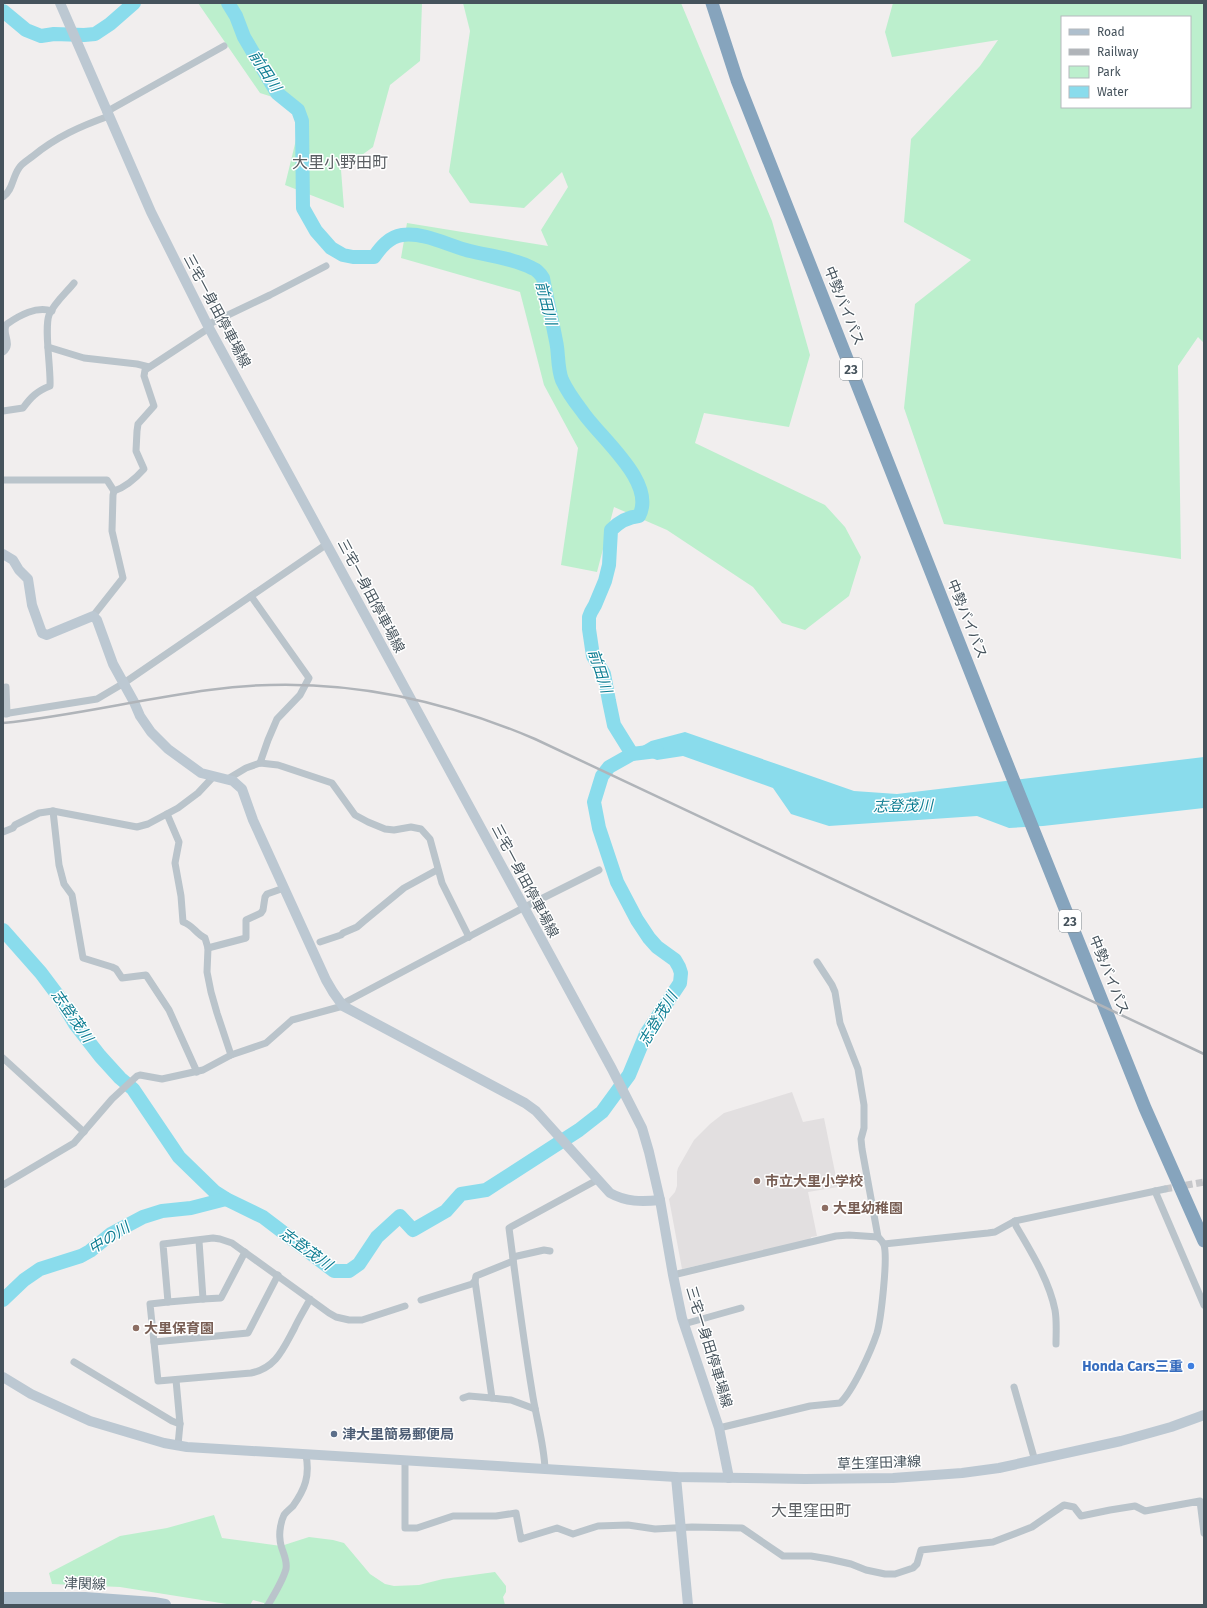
<svg xmlns="http://www.w3.org/2000/svg" width="1207" height="1608" font-family="'Fira Sans','Noto Sans JP',sans-serif">
<rect width="100%" height="100%" fill="#f1eeee"/>
<!-- education -->
<path fill="#e2dfe0" d="M792,1092L803,1122L824,1118L838,1187L808,1192L817,1236L811,1237L810,1240L682,1269L669,1199L675,1192L677,1186V1172L678,1168L694,1140L710,1124L724,1113Z"/>
<!-- green -->
<g fill="#bcefcd" fill-rule="evenodd">
<path d="M198,3H422L420,61L390,85L373,147L341,170L344,208L285,185L304,107L260,93Z"/>
<path d="M463,3H681L772,221L810,355L789,427L704,413L695,443L825,505L845,527L861,557L849,596L805,630L782,623L753,587L667,530L614,507L597,572L561,565L578,448L544,385L520,292L401,258L407,223L548,246L541,230L568,187L562,172L524,208L470,203L449,172L470,31Z"/>
<path d="M893,3H1204V343L1198,337L1178,366L1181,559L944,524L904,408L915,304L971,260L904,222L911,139L980,66L998,40L892,57L885,32ZM1062,17H1190V107H1062Z"/>
<path d="M214,1515L222,1538L281,1546L309,1537L333,1540L344,1543L370,1574L385,1584L394,1586L419,1585L443,1579L495,1572L506,1586V1592L503,1597L505,1605H264V1603L253,1600L250,1605H233L120,1587L52,1584L49,1573L120,1536L167,1528Z"/>
</g>
<!-- water -->
<path fill="#8adcec" d="M685,732L854,791L897,794L1204,757V808L1043,826L1009,828L977,816L829,826L791,814L773,788L683,756L657,760L634,751L651,741Z"/>
<g fill="none" stroke-linecap="round" stroke-linejoin="round">
<!-- river -->
<g stroke="#8adcec" stroke-width="14">
<path d="M228,3L236,16L244,37L277,93L298,110L302,121L303,208L316,231L331,248L343,255L353,257H374C381,247 389,237 402,235C425,232 449,246 470,251C490,256 513,258 532,268C537,270 540,273 543,278C547,299 552,320 556,341C559,354 557,367 562,380C567,391 575,402 582,411C599,437 657,482 639,516C627,517 619,522 611,530L609,565L605,581L595,605L591,612L589,617V629L593,656L604,674L609,701L614,725L632,754"/>
<path d="M3,11L26,30L41,36L54,34L84,35L95,34L110,24L134,3"/>
<path d="M3,930L41,973L59,997L75,1024L100,1056L120,1078L133,1089L179,1157L215,1192L226,1199L263,1217L334,1271H349L359,1264L377,1237L400,1216L413,1230L446,1211L461,1194L486,1190L579,1130L602,1112L629,1075L646,1034L680,983L681,973L679,967L675,960L657,947L649,938L637,920L617,882L599,828L594,802L602,776L609,767L632,754L657,751"/>
<path d="M3,1300L24,1280L40,1269L81,1256L90,1251L111,1234L143,1217L162,1211L191,1208L226,1199"/>
</g>
<!-- street-tunnel -->
<path stroke="#c6c7ca" stroke-width="7" stroke-dasharray="7 3.5" stroke-linecap="butt" d="M1165,1189L1204,1182"/>
<!-- street -->
<g stroke="#bac4cb" stroke-width="7">
<path d="M106,112L224,46"/>
<path d="M3,197C13,190 12,178 19,168C22,163 28,160 33,156C56,137 81,126 109,116"/>
<path d="M207,325L270,295L326,266"/>
<path d="M48,347L84,358L137,364L149,367"/>
<path d="M3,352C14,344 0,332 7,324C20,315 36,306 52,311"/>
<path d="M3,411L23,408C31,397 37,391 50,386C51,369 44,329 49,315C54,303 66,293 74,283"/>
<path d="M3,480H107L114,491L113,495L112,531L123,578L93,616"/>
<path d="M114,491C126,487 136,478 144,469L136,451L137,431L138,424L154,406L144,376L145,370L209,328"/>
<path d="M251,596L309,678L300,695L277,719L268,740L260,763"/>
<path d="M6,687L7,714"/>
<path d="M3,714L97,699L124,683L327,544"/>
<path d="M226,780L246,768L260,763L278,765L332,783L355,815L368,822L385,829L394,830L411,827L421,829L430,839L442,883L469,937"/>
<path d="M53,811L59,865L64,884L72,895L83,958L112,967L116,969L122,978L146,975L169,1010L197,1072"/>
<path d="M167,814L179,842L175,863L181,896L183,922C193,925 195,933 205,938L208,948L207,972L211,992L217,1013L231,1055"/>
<path d="M3,832L13,828L15,825L39,813L53,811L137,827L148,824L178,808L198,793L213,777"/>
<path d="M320,942L341,935L343,933L357,927L364,921L404,888L437,870"/>
<path d="M208,948L246,938V920L261,913L263,910L265,897L267,894L284,888"/>
<path d="M342,1004L523,908L599,870"/>
<path d="M3,1058L84,1132"/>
<path d="M3,1185L74,1143L112,1099L137,1076L140,1075L162,1079L203,1070L231,1055L266,1043L292,1020L343,1006"/>
<path d="M1155,1191L1204,1305"/>
<path d="M1015,1221L1016,1226C1031,1252 1049,1280 1055,1310C1057,1321 1056,1332 1056,1344"/>
<path d="M199,1241L203,1299L221,1298L245,1252"/>
<path d="M884,1244L988,1233L995,1232L1015,1221L1165,1189"/>
<path d="M513,1257L544,1250L550,1251"/>
<path d="M673,1275L836,1236L849,1235L878,1237"/>
<path d="M475,1281L492,1398L511,1400L535,1409"/>
<path d="M310,1299C305,1309 299,1318 294,1329C283,1349 276,1368 251,1373L158,1381L150,1304L168,1302L163,1244L213,1238L220,1239L232,1243L329,1313L336,1317L349,1320H362L405,1306"/>
<path d="M421,1300L472,1284L475,1281L476,1276L513,1261"/>
<path d="M168,1302L203,1299"/>
<path d="M684,1324L741,1308"/>
<path d="M154,1342L248,1333L278,1275"/>
<path d="M74,1362L172,1421L180,1424"/>
<path d="M176,1380L180,1424L178,1445"/>
<path d="M1014,1387L1035,1461"/>
<path d="M463,1398L469,1396L492,1398"/>
<path d="M719,1428L810,1406L840,1403C853,1391 871,1351 877,1333C881,1319 888,1258 884,1245C883,1242 880,1239 878,1237L862,1149L861,1139L864,1128V1105L858,1069L840,1023L835,992L832,985L817,962"/>
<path d="M405,1461V1528H417L453,1516H496L516,1513L521,1539L557,1528L573,1534L598,1526L628,1525L655,1529L692,1527L742,1528L783,1556H811L829,1559L851,1564L866,1570L885,1574H895L913,1568L917,1564L921,1550L993,1542L1032,1527L1064,1505L1074,1507L1081,1516L1110,1510L1135,1506L1145,1511L1200,1501L1204,1533"/>
<path d="M545,1469C544,1443 536,1418 532,1391C523,1337 516,1282 509,1228L597,1180"/>
<path d="M268,1605C274,1595 283,1580 286,1569C288,1558 280,1549 280,1539C279,1532 281,1521 284,1515C286,1512 290,1509 293,1506C305,1489 310,1476 306,1455"/>
</g>
<!-- secondary -->
<g stroke="#bcc8d2" stroke-width="10">
<path d="M60,3L151,212L209,328L612,1069L642,1128L649,1152L660,1200L673,1275L682,1318L719,1428L729,1478"/>
<path d="M3,554L13,560L19,570L28,579L32,605L42,633L47,635L93,616L97,620L113,664L134,702L140,716L151,732L168,749L201,773L233,781L242,789L253,820L326,980L333,992L343,1006L525,1103L536,1111L610,1193C626,1202 642,1202 660,1200"/>
<path d="M3,1377L31,1394L90,1421L164,1443L187,1447L676,1477L805,1479L893,1478L962,1473L999,1468L1121,1441L1171,1427L1204,1415"/>
<path d="M676,1477L688,1605"/>
</g>
<!-- primary -->
<path stroke="#aebfcd" stroke-width="12" d="M3,1598H85L154,1603L165,1605"/>
<!-- highway -->
<path stroke="#86a4bd" stroke-width="13" d="M712,3L737,80L995,734L1145,1108L1204,1241"/>
<!-- rail -->
<path stroke="#b0b4b9" stroke-width="2.5" d="M3,723C72,716 141,699 209,690C323,674 430,694 535,739L1204,1054"/>
</g>
<!-- markers -->
<g fill="#8d6e63" stroke="#fff" stroke-width="1.5">
<circle cx="757" cy="1181" r="4"/>
<circle cx="825" cy="1208" r="4"/>
<circle cx="136" cy="1328" r="4"/>
</g>
<circle fill="#3f7fe0" stroke="#fff" stroke-width="1.5" cx="1191" cy="1366" r="4"/>
<circle fill="#5c6f8a" stroke="#fff" stroke-width="1.5" cx="334" cy="1434" r="4"/>
<g text-anchor="middle" dominant-baseline="central" stroke-width="3" stroke-linejoin="round" paint-order="stroke">
<!-- shield labels -->
<g fill="#fff" stroke="#7e878d" stroke-width="1">
<rect x="840" y="358" width="22" height="22" rx="3"/>
<rect x="1059" y="910" width="22" height="22" rx="3"/>
</g>
<g font-size="13" font-weight="bold" fill="#46535c">
<text x="851" y="369">23</text>
<text x="1070" y="921">23</text>
</g>
<!-- street labels -->
<g font-size="14" fill="#46535c" stroke="#fff">
<text transform="translate(844 306) rotate(68)">中勢バイパス</text>
<text transform="translate(217 311) rotate(62)">三宅一身田停車場線</text>
<text transform="translate(371 596) rotate(62)">三宅一身田停車場線</text>
<text transform="translate(967 619) rotate(68)">中勢バイパス</text>
<text transform="translate(525 881) rotate(62)">三宅一身田停車場線</text>
<text transform="translate(1109 975) rotate(68)">中勢バイパス</text>
<text transform="translate(709 1347) rotate(73)">三宅一身田停車場線</text>
<text transform="translate(879 1463) rotate(-2)">草生窪田津線</text>
<text transform="translate(85 1584) rotate(2)">津関線</text>
</g>
<!-- education labels -->
<g font-size="14" font-weight="bold" fill="#785e54" stroke="#fff" text-anchor="start">
<text x="765" y="1181">市立大里小学校</text>
<text x="833" y="1208">大里幼稚園</text>
<text x="144" y="1328">大里保育園</text>
</g>
<!-- shop labels -->
<g font-size="14" font-weight="bold" fill="#366cbe" stroke="#fff" text-anchor="end">
<text x="1183" y="1366">Honda Cars三重</text>
</g>
<!-- service labels -->
<g font-size="14" font-weight="bold" fill="#4e5e75" stroke="#fff" text-anchor="start">
<text x="342" y="1434">津大里簡易郵便局</text>
</g>
<!-- water labels -->
<g font-size="15" font-style="italic" fill="#0d7d92" stroke="#fff">
<text transform="translate(265 71) rotate(57)">前田川</text>
<text transform="translate(546 303) rotate(76)">前田川</text>
<text transform="translate(600 671) rotate(72)">前田川</text>
<text transform="translate(903 806) rotate(-1)">志登茂川</text>
<text transform="translate(72 1016) rotate(55)">志登茂川</text>
<text transform="translate(658 1019) rotate(-59)">志登茂川</text>
<text transform="translate(109 1238) rotate(-32)">中の川</text>
<text transform="translate(306 1249) rotate(36)">志登茂川</text>
</g>
<!-- quarter labels -->
<g font-size="16" fill="#5b5f63" stroke="#fff">
<text x="340" y="162">大里小野田町</text>
<text x="811" y="1510">大里窪田町</text>
</g>
</g>
<!-- border -->
<rect width="1207" height="1608" fill="none" stroke="#46535c" stroke-width="8"/>
<!-- legend -->
<rect x="1061" y="16" width="130" height="92" fill="#ffffff" stroke="#b5babe"/>
<rect x="1069" y="29" width="20" height="6" fill="#aebfcd" stroke="#b5babe"/>
<text x="1097" y="36" font-size="12" fill="#46535c">Road</text>
<rect x="1069" y="49" width="20" height="6" fill="#b0b4b9" stroke="#b5babe"/>
<text x="1097" y="56" font-size="12" fill="#46535c">Railway</text>
<rect x="1069" y="66" width="20" height="12" fill="#bcefcd" stroke="#b5babe"/>
<text x="1097" y="76" font-size="12" fill="#46535c">Park</text>
<rect x="1069" y="86" width="20" height="12" fill="#8adcec" stroke="#b5babe"/>
<text x="1097" y="96" font-size="12" fill="#46535c">Water</text>
</svg>
